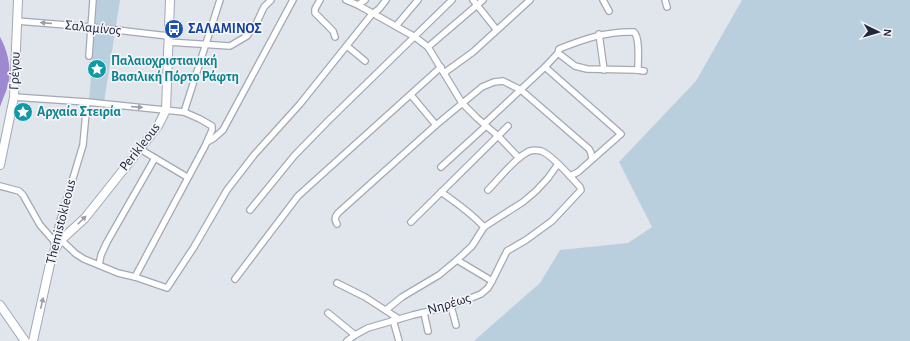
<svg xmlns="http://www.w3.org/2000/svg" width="910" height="341" font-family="'Alegreya Sans',sans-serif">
<rect width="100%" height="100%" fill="#e1e5ec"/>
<!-- green -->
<g fill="#bacfdd">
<path d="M97,0H120L104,102L89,101Z"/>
<path d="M742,0H910V341H474L540,283L560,250L628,243L652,227L619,162L696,81Z"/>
</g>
<!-- water -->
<path fill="#9e89d1" d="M0,37C7,49 11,65 9,80C8,88 3,98 0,107Z"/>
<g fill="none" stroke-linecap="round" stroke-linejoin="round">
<!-- street casing -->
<g stroke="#a4a8b4" stroke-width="8">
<g id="street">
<path d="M320,0L315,9V13L333,31L335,37"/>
<path d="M346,0L358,5L415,37L428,47L462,103L477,118L498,136L519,158"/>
<path d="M473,0L496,29"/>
<path d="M603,0L609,11"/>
<path d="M665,0L667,7"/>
<path d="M358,5L365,0"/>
<path d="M17,21L91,27L168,36"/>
<path d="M396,26L418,0"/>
<path d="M599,34L604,70"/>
<path d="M168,42L230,46L247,36L257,22L264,7L271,0"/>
<path d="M347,46L365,61"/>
<path d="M428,47L483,0"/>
<path d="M89,56L93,0"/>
<path d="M545,67L558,53L575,66L587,69L636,70L638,68C638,59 640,38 634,32C607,31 584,39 559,49L558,53"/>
<path d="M636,70L644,71"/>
<path d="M444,73L473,52L530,0"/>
<path d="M14,97L87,102L184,112L200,119L212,126V130L205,146L135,277"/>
<path d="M184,112L220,0"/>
<path d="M484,124L545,67L621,134L578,172L570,176"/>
<path d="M436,125L482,87L494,82L503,81L521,90L589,149L591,153L592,159"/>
<path d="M207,142L214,138L223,130L293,0"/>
<path d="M155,158L187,177"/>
<path d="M441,167L486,126"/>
<path d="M0,186L19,191L23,195L40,225L54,241"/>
<path d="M441,192C457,203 471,213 484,227"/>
<path d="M250,210L294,156L328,121L452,0"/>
<path d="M411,222L508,126"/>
<path d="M337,224C334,219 335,217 338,213L436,125L411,95"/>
<path d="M61,240L76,254L84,259L118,273L135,277L167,288L194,247L227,190L254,155L300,104L372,14L379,9L386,0"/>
<path d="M55,249L54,241L83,145L87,102"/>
<path d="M99,265L101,255L107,242L155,158L140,149"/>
<path d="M235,279L298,196L441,67"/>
<path d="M492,281L457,260L472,246L484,227L523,202L536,191L548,178L558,164"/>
<path d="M337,283L365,297L399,319"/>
<path d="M451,306L456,325"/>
<path d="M386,310L402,297L439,275L457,260"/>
<path d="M328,313L355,335"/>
<path d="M424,313L428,331"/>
<path d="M393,320L399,341"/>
<path d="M347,341L355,335L368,328L413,315L451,306L481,294L488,288L492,281L507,251L526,240L552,221L581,190L580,187C572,178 551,154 541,151C536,150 530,150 526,153C513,160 498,180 488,190"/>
</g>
</g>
<!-- secondary casing -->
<g stroke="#a3a8ba" stroke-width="10">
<g id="secondary">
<path d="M0,165L14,97L18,0"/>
<path d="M0,305L25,341"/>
<path d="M33,341L50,264L55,249L61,240L85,218L158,126L166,110L170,0"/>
</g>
</g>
<!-- street -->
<use href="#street" stroke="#fff" stroke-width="5.5"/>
<!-- secondary -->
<use href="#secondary" stroke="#fff" stroke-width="8"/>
</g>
<!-- one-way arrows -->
<defs><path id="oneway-solid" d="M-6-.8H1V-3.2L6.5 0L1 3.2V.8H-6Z"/></defs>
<g fill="#9c9da7">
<use href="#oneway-solid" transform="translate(46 23) rotate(-175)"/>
<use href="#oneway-solid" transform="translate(137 107) rotate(5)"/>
<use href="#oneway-solid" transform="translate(82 220) rotate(-45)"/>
<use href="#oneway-solid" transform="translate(42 303) rotate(-77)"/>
</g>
<!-- icons -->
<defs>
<g id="bus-disc" transform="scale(1)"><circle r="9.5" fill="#1a4fb4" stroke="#f2f4f8"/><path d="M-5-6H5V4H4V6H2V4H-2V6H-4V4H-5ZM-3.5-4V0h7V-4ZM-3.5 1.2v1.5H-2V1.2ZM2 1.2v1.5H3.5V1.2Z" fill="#fff"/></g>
<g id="sight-disc" transform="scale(1)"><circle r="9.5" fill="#0f9aa8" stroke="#f2f4f8"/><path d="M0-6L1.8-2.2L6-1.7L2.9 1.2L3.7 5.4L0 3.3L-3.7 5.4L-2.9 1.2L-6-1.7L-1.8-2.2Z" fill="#fff"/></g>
</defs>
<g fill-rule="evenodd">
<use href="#bus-disc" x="174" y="29"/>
<use href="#sight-disc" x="97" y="69"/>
<use href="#sight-disc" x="23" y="112"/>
</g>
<g text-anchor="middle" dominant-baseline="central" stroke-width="3.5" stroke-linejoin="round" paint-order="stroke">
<!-- street labels -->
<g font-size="14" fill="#22253c" stroke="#f2f4f8">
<text transform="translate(93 28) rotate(6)">Σαλαμίνος</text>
<text transform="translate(15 71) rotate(-88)">Γρέγου</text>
<text transform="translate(140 147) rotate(-52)">Perikleous</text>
<text transform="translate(61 222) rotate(-76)">Themistokleous</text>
<text transform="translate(449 304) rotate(-17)">Νηρέως</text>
</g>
<!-- transit labels -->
<g font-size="14" font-weight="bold" fill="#164399" stroke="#f2f4f8" text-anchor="start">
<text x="188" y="29">ΣΑΛΑΜΙΝΟΣ</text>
</g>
<!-- culture labels -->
<g font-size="14" font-weight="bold" fill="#0d838f" stroke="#f2f4f8" text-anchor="start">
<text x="111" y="61">Παλαιοχριστιανική<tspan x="111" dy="16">Βασιλική Πόρτο Ράφτη</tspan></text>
<text x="37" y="112">Αρχαία Στειρία</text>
</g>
</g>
<!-- north arrow -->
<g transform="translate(878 32) rotate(95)" stroke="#f2f4f8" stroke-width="3" paint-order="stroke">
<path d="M0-3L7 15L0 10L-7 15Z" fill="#22253c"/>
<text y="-6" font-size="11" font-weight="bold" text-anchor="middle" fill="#22253c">N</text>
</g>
</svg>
